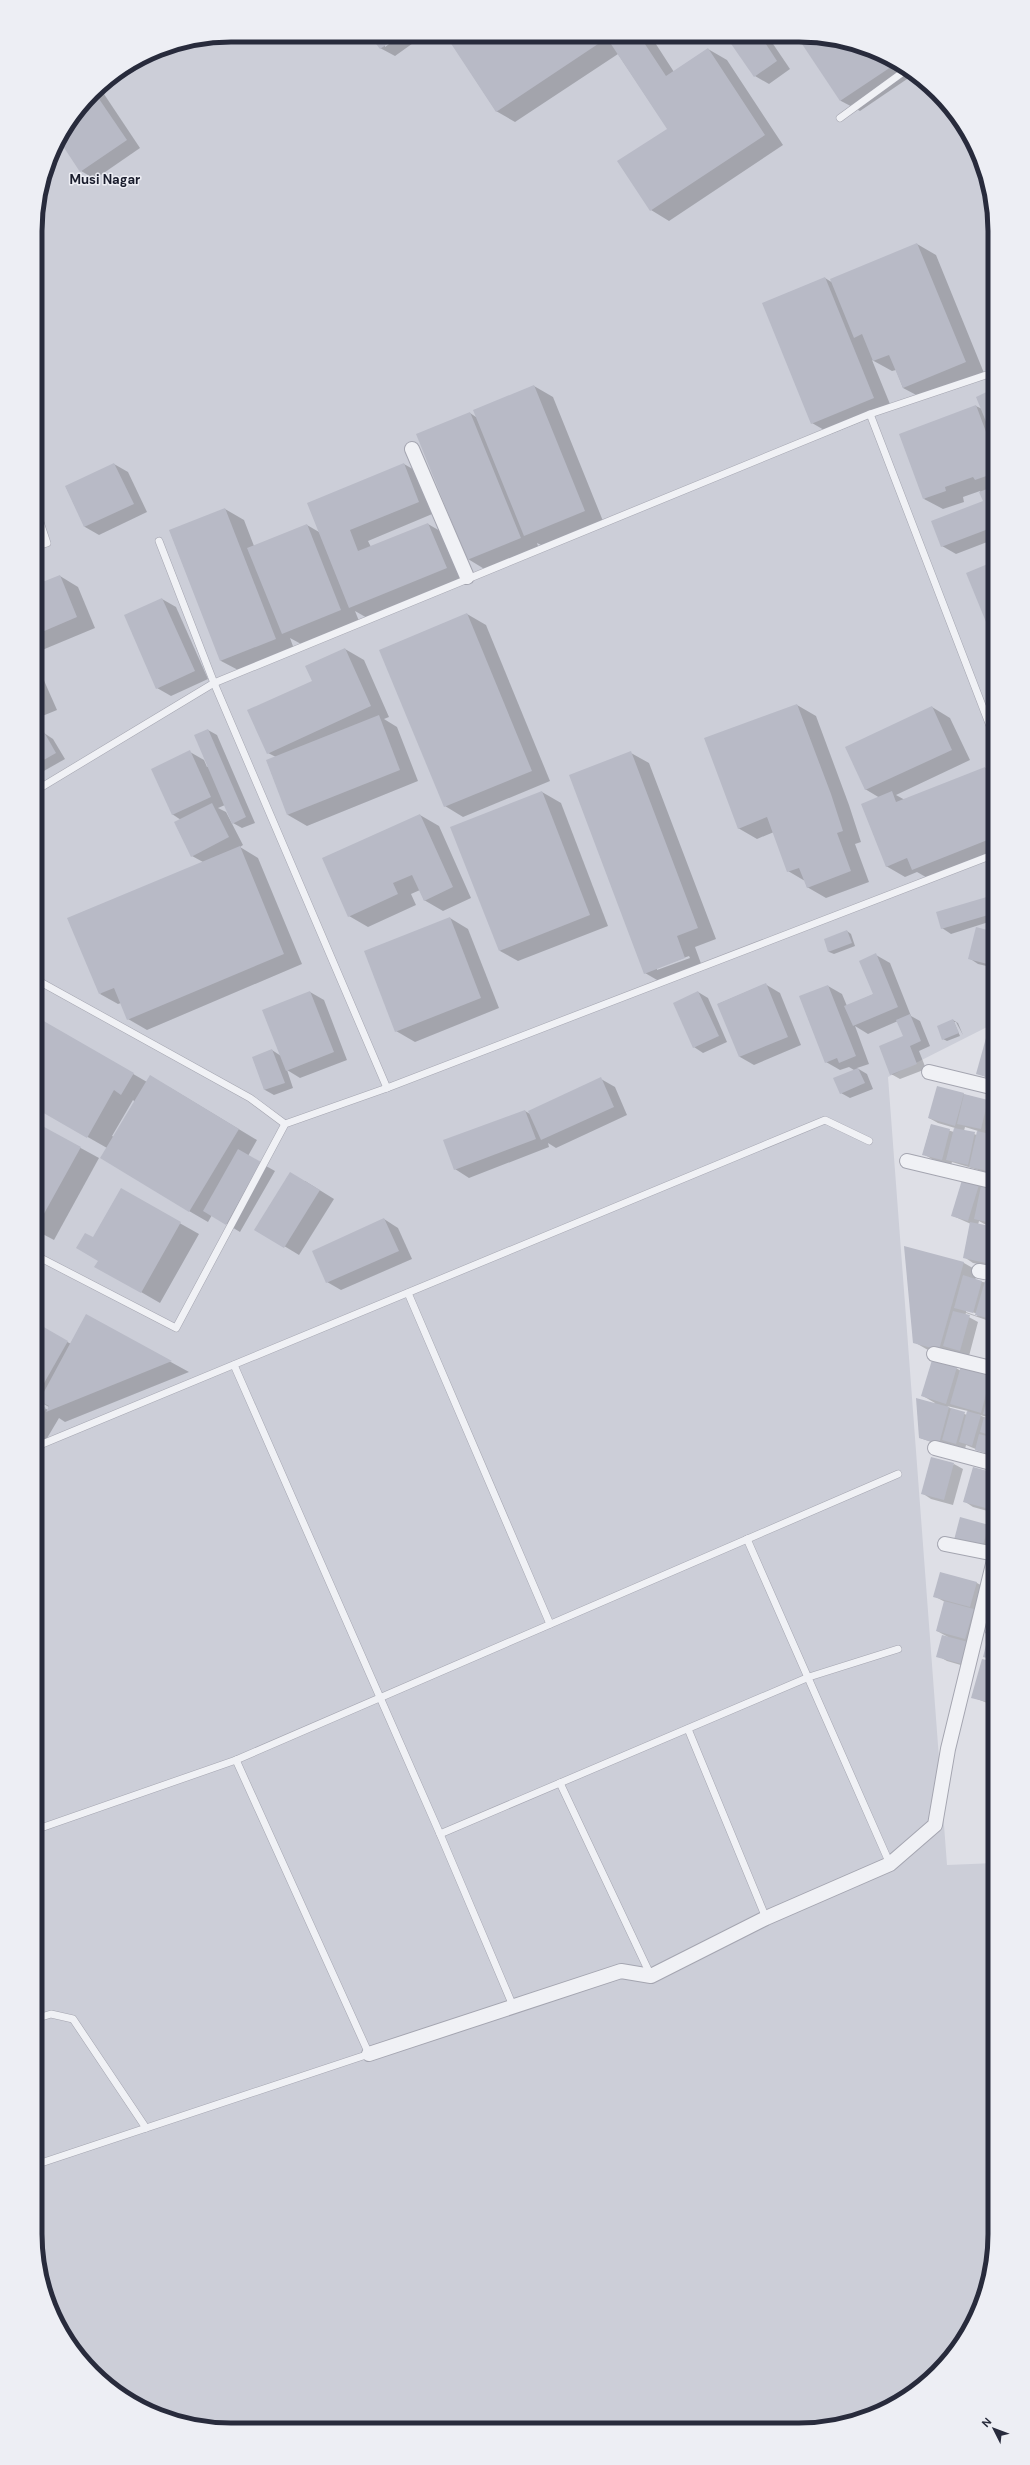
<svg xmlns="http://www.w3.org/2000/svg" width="1030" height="2465" font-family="'DM Sans',sans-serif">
<rect width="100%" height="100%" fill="#dedfe6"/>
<!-- built -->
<path fill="#ccced8" d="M231,35L837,39L886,55L937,92L969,133L988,181L995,231V1023L888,1077L947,1865L995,1863V2246L980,2309L954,2353L908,2397L849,2423L799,2430L193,2426L144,2410L93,2373L61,2332L42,2284L35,2234V218L55,144L102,84L156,50Z"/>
<!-- shadow -->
<g fill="#0003" fill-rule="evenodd">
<path d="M314,36H337L327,43Z"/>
<path d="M372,36H397L385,45V47L400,36H423L395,56L380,48Z"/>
<path d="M447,36L652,38L674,72L708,49L727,60L783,145L669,221L651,210L668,129L618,54L515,122L496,111Z"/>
<path d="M729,38H769L790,69L769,84L755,76Z"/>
<path d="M799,38L837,39L886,55L913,75L860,111L841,101Z"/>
<path d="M97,90L104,94L140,148L95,179L81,171L59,139Z"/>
<path d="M917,244L936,255L984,373L922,398L903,388L896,370L892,371L872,360L892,409L831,434L812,423L825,278L833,283Z"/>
<path d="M534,386L553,397L603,521L543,546L537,543L539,549L486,570L468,559L470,413L476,417Z"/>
<path d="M995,390V539L956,554L942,546L984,502L980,491L963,497L964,502L943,509L924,499L976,406L982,409Z"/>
<path d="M114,464L128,472L147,512L99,535L85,527L66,487Z"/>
<path d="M404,464L423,475L437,512L368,541L371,547L428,524L447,535L465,579L369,619L355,611L359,621L301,644L290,638L294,649L240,671L221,661L170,531L225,509L244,520L254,546L307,525L319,532Z"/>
<path d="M60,576L78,587L95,628L35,653V586Z"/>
<path d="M162,599L176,607L208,679L171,696L157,688Z"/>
<path d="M467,614L486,625L550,781L463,817L445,806Z"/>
<path d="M345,649L364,660L389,717L384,719L397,727L418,781L307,826L288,815L267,761L276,757L268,753L313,681Z"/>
<path d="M35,660L57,710L35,719Z"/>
<path d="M995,678V686L992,679Z"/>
<path d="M797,705L816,716L849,805L861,842L855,844L869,882L826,898L807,887L805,881L788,871L774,832L757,839L738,828Z"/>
<path d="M932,707L950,718L970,760L896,795L905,800L985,768L995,774V855L931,880L917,872L905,877L886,866L880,798L865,789Z"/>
<path d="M208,730L217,735L255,823L242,828L233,823L225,805L218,808L226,812L243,845L240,847L258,858L302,964L147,1030L128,1019L121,1003L118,1004L100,994L203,862L192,856L181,820L172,814L190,752L204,760L207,767L209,766Z"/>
<path d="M44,733L53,739L65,759L35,776V738Z"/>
<path d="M631,753L649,763L716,939L695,947L703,969L664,984L645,973ZM689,956L690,958L657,970V968Z"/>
<path d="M542,792L561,803L608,926L518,961L500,951Z"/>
<path d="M420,815L439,826L471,898L443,911L424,900L420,890L411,894L416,905L368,927L349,916Z"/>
<path d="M990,897L995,900V920L951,934L942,928Z"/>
<path d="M450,918L468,929L499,1008L415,1042L396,1031Z"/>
<path d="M847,931L851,934L855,946L834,954L829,952L825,940Z"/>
<path d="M995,933V968L978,964L969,958Z"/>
<path d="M876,955L890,963L911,1016L920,1021L930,1046L919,1051L926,1069L900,1079L891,1074L904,1037L898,1021L868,1034L855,1026L869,1064L857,1068L867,1074L873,1089L850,1098L841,1093L854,1070L849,1067L840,1070L826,1062L828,986L842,994L847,1006L874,994Z"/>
<path d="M765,984L780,993L801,1045L754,1065L740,1057L718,1004Z"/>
<path d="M310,992L324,1000L347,1060L300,1078L287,1070L293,1088L274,1095L265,1090L253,1058L272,1050L281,1056Z"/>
<path d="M698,992L708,998L727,1042L703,1053L694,1047Z"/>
<path d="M35,1017L147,1082L169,1087L257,1140L248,1156L275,1171L240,1232L212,1215L208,1222L189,1211L107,1148L35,1107ZM133,1100L135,1102L114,1137L112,1136Z"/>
<path d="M953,1020L958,1023L963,1035L956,1022H954L960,1036L947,1041L943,1039Z"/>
<path d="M995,1041V1081L977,1073Z"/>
<path d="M601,1079L615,1087L627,1115L556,1148L548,1143L549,1147L469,1178L455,1169L525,1111L530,1114Z"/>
<path d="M963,1094L990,1102L995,1100V1135L991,1132L990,1135L995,1136V1175L952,1162L951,1165L932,1159L923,1154L931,1125L954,1132L955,1128L938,1123L929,1118ZM965,1127L978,1131L977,1135L964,1131Z"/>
<path d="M35,1123L99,1158L54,1240L35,1230Z"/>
<path d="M305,1181L334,1199L299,1255L256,1229Z"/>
<path d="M978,1185L995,1190V1267L973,1263L964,1257L971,1224L953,1216ZM979,1221L988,1226L978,1225Z"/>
<path d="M121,1190L199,1234L160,1303L96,1266L99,1260L93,1239Z"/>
<path d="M384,1219L398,1228L412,1259L341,1290L327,1282Z"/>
<path d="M905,1247L964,1263L978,1271L975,1280L995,1285V1323L966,1313L965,1315L978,1322L969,1356L955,1352L953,1357L928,1350L914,1342ZM966,1310L978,1314L977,1316L966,1312Z"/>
<path d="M87,1316L189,1372L65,1422L59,1418L43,1445L35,1441V1403L48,1410L49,1407L35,1399V1324L71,1344Z"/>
<path d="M995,1350V1360L992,1358Z"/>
<path d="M962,1367L995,1377V1419L976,1414L995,1421V1457L966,1445L965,1449L950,1444L948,1448L920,1438L935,1403L923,1396L956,1368L961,1371ZM947,1406L968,1411L967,1415L952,1409Z"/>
<path d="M954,1464L963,1469L953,1505L931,1499L922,1493Z"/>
<path d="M995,1474V1513L973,1507L964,1501Z"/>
<path d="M988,1526L995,1530L992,1552L955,1539Z"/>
<path d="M941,1573L977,1583L986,1588L974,1644L966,1642L971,1668L947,1661L938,1656L948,1637L937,1631L945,1602L934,1596Z"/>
<path d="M995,1639V1662L984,1656Z"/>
<path d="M995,1663V1706L972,1697Z"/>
</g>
<!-- building -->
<g fill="#b8bac6">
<path d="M370,36H399L380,49Z"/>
<path d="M446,36L641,38L666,76L708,48L765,135L650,211L617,161L667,129L607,38L496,112Z"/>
<path d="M727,38H762L777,61L754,77Z"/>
<path d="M798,38L837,39L886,55L897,63L840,101Z"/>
<path d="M95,93L127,140L80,172L59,140Z"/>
<path d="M917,243L966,362L903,388L889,355L873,361L862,334L854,338L830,279Z"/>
<path d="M825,277L874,398L811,424L762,303Z"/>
<path d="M534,385L585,511L524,536L473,410Z"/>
<path d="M995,388V444L976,397Z"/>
<path d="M976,405L995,456V473L975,480L973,477L945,487L946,491L923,499L899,434Z"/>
<path d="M470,412L521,538L467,560L416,434Z"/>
<path d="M114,463L134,504L84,527L65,486Z"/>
<path d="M404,463L419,502L350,530L358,551L428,523L447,568L349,608L307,503Z"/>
<path d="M995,486V539L991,528L941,547L931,521L983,501L979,492Z"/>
<path d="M225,508L276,639L220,661L169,530Z"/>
<path d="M307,524L341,610L282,634L247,548Z"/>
<path d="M995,561V644L966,573Z"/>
<path d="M60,575L77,617L35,635V585Z"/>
<path d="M162,598L195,671L156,689L124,615Z"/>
<path d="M467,613L532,771L444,807L379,650Z"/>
<path d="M345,648L371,706L267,754L247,710L312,681L305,666Z"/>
<path d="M797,704L831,794L843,831L837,833L851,871L807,888L799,868L787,872L767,817L738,829L704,738Z"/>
<path d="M932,706L952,750L865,790L845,747Z"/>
<path d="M379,715L400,770L287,815L266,760Z"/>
<path d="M208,729L246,817L232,824L194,735Z"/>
<path d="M44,732L56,753L35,765V737Z"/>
<path d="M190,750L211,797L172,815L151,769Z"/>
<path d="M631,751L698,928L677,936L685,958L644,974L569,775Z"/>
<path d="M985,767L995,792V837L912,870L907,858L886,867L861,804L892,791L896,802Z"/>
<path d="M542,791L590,915L499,951L450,827Z"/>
<path d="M212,803L229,837L191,857L174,822Z"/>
<path d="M420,814L453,887L424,901L412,875L393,883L398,894L348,917L322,858Z"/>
<path d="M240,846L284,954L127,1020L114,988L99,994L67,918Z"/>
<path d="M990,896L995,913L941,929L936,912Z"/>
<path d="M450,917L481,998L395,1032L364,951Z"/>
<path d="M976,927L995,932V966L968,959Z"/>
<path d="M847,930L852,943L828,952L824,939Z"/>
<path d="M876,953L898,1007L853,1026L844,1006L873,994L859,961Z"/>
<path d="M766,983L788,1037L739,1057L717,1004Z"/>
<path d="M828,985L856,1056L839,1063L837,1058L825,1063L799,996Z"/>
<path d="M310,991L334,1052L286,1071L262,1010Z"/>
<path d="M698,991L719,1036L693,1048L673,1003Z"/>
<path d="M910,1014L921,1041L910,1046L917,1064L890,1075L879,1046L903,1036L896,1020Z"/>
<path d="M35,1016L134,1073L121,1095L114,1090L87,1138L35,1108Z"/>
<path d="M953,1019L959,1033L942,1040L937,1026Z"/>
<path d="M986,1038L995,1040L993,1079L976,1074Z"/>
<path d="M272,1049L285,1083L264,1090L252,1057Z"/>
<path d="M858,1068L865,1083L840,1094L833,1078Z"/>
<path d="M150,1075L239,1129L189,1212L100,1158Z"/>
<path d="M601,1077L614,1107L541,1140L528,1111Z"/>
<path d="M937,1086L964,1093L955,1126L928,1118Z"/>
<path d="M964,1094L988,1100L981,1129L957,1124Z"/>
<path d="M990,1098L995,1099V1132L985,1130Z"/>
<path d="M525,1110L536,1139L454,1170L443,1140Z"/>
<path d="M35,1122L81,1147L35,1230Z"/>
<path d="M931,1124L950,1129L942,1160L922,1155Z"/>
<path d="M954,1128L975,1132L968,1165L946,1160Z"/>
<path d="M977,1131L995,1135L993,1172L969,1167Z"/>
<path d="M238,1149L261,1162L226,1225L203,1211Z"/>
<path d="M290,1172L320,1190L284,1248L254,1230Z"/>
<path d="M962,1180L979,1185L968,1221L951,1216Z"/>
<path d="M981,1186L995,1189V1224L974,1219Z"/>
<path d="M121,1188L181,1222L141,1293L94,1267L98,1261L76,1248L85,1233L93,1237Z"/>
<path d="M384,1218L399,1251L326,1283L312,1251Z"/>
<path d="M970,1222L995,1227V1265L963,1258Z"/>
<path d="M904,1246L964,1262L939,1350L913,1343Z"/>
<path d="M963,1275L982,1281L973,1313L954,1308Z"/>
<path d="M985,1281L995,1284V1320L975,1315Z"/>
<path d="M953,1311L970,1315L960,1351L943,1346Z"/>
<path d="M86,1314L172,1361L46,1412L49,1406L39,1401Z"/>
<path d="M35,1322L68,1341L35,1399Z"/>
<path d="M932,1360L957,1367L946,1404L921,1396Z"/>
<path d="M961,1366L991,1375L981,1413L950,1404Z"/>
<path d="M994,1374H995V1417L983,1414Z"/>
<path d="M916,1398L949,1407L939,1444L919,1438Z"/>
<path d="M35,1402L46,1408L35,1427Z"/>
<path d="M951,1408L965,1412L956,1444L942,1440Z"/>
<path d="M967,1411L981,1415L972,1446L959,1442Z"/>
<path d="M984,1417L995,1420V1437L980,1432Z"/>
<path d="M979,1434L995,1438V1456L975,1450Z"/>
<path d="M931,1457L954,1463L944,1500L921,1494Z"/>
<path d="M973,1467L995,1473V1488L989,1509L963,1502Z"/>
<path d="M960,1517L989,1525L982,1548L954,1540Z"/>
<path d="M940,1572L977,1582L970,1607L933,1597Z"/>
<path d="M944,1601L974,1609L965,1639L936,1631Z"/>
<path d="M994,1601H995V1636L985,1633Z"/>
<path d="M942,1635L968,1642L962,1664L936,1657Z"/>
<path d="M988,1637L995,1638V1660L983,1657Z"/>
<path d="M982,1659L995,1662V1689L991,1703L971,1698Z"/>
</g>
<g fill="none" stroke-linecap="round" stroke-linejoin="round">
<!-- lane casing -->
<g stroke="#a4a5b0" stroke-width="8">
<g id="lane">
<path d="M840,118L906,70"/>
<path d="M870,414L995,739"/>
<path d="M159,541L214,683L387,1088"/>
<path d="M35,547L47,543L35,507"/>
<path d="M35,791L214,683L870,414L995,372"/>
<path d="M35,979L250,1098L285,1124"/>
<path d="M35,1255L176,1328L285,1124L387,1088L995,854"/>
<path d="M408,1293L550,1624"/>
<path d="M234,1365L440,1834L513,2006"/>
<path d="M35,1447L825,1120L869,1141"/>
<path d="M747,1539L890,1864"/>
<path d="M688,1729L766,1918"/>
<path d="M560,1783L651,1976"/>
<path d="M35,1830L236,1760L898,1474"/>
<path d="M440,1834L809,1677L898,1649"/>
<path d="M35,2019L51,2014L73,2019L146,2128"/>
<path d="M35,2165L369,2054L236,1760"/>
</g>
</g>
<!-- street casing -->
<g stroke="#a4a5b0" stroke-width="16">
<g id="street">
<path d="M412,449L467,577"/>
<path d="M929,1072L995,1088"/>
<path d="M907,1161L995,1182"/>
<path d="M979,1271L995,1274"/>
<path d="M934,1354L995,1369"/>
<path d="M935,1448L995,1464"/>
<path d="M945,1544L995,1554"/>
<path d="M369,2054L621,1971L651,1976L766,1918L890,1864L935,1825L948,1749L995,1556"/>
</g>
</g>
<!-- lane -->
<use href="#lane" stroke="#f0f1f5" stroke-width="7"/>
<!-- street -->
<use href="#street" stroke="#f0f1f5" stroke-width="14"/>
<!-- rail -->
<path stroke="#787c8f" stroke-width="3" stroke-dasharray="2 4" stroke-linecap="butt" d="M976,2315L995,2231"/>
</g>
<g text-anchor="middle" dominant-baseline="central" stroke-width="3" stroke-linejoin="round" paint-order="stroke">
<!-- neighbourhood labels -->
<g font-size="13" font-weight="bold" fill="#1a1d2d" stroke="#edeef4">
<text x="105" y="179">Musi Nagar</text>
</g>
</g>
<!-- crop -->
<path d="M0 0H1030V2465H0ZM231 42H799A189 189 0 0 1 988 231V2234A189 189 0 0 1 799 2423H231A189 189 0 0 1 42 2234V231A189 189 0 0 1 231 42Z" fill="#edeef4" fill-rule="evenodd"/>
<path fill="none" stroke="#282b3c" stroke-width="5" d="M231 42H799A189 189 0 0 1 988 231V2234A189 189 0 0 1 799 2423H231A189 189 0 0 1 42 2234V231A189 189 0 0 1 231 42Z"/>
<!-- north arrow -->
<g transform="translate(994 2429) rotate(312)" stroke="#edeef4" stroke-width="3" paint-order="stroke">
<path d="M0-3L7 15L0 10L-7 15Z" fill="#282b3c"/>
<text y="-6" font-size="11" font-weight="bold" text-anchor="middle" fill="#282b3c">N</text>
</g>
</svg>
